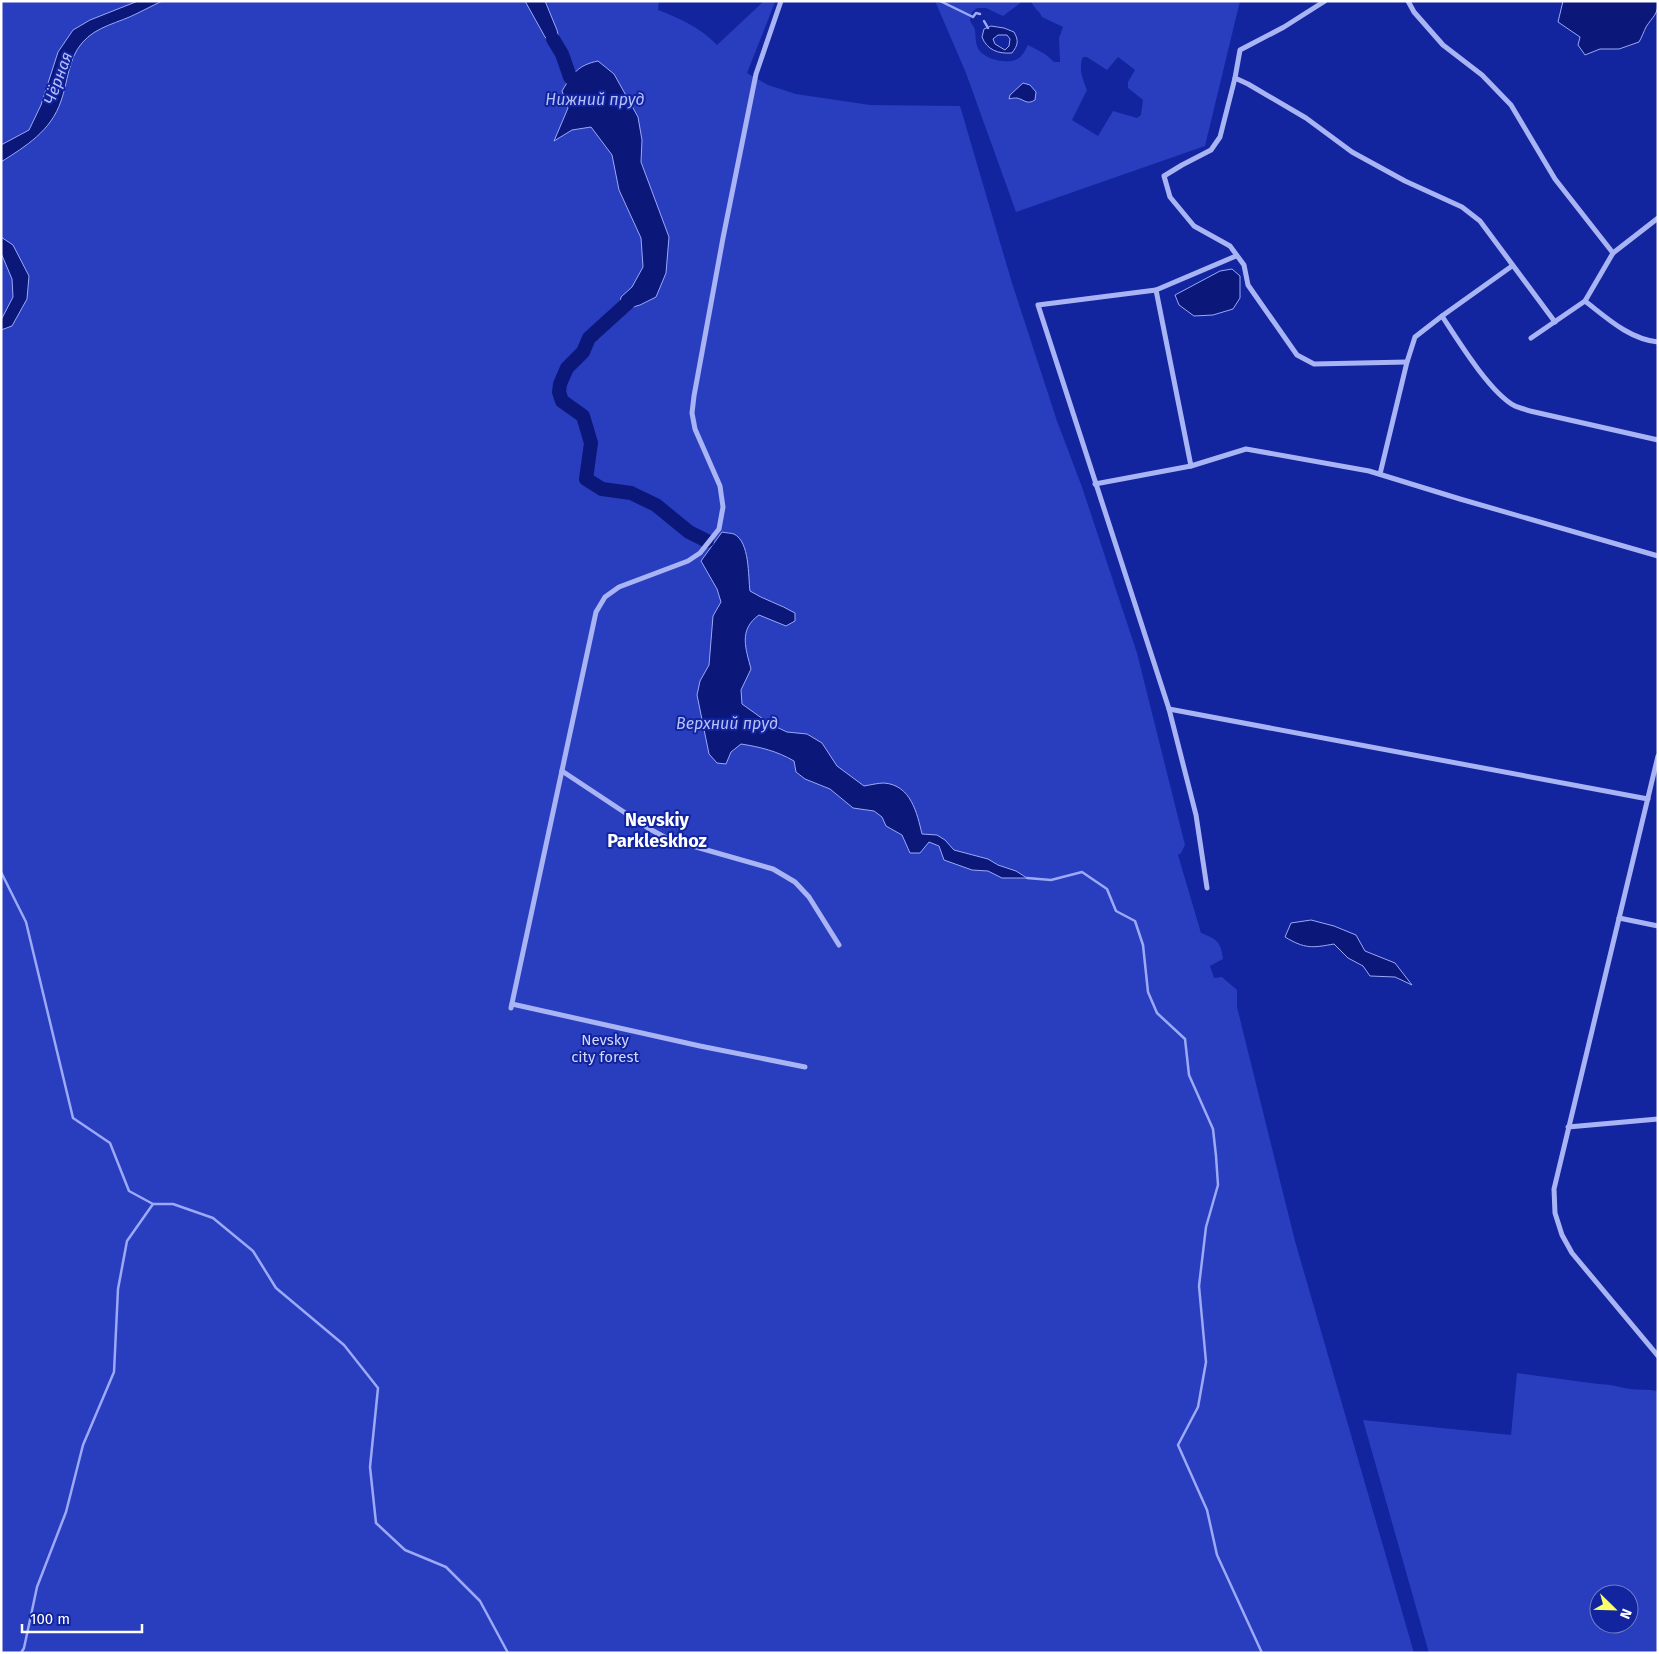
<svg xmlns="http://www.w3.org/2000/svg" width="1659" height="1654" font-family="'Fira Sans',sans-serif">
<rect width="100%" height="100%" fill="#12249e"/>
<!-- green -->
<g fill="#293dbf" fill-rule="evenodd">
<path d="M1,1H659L658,10C681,19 700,27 717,45L764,1L775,2L747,73L768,85L796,94L870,105L960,106L1012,283L1057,421L1082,487L1137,653L1185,845L1181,853L1178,855L1201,933C1217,939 1221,942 1223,959L1210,966L1214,978L1222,977L1237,990V1007L1295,1241L1414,1653H1Z"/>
<path d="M935,1H1023L1003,16L986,8H977L972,12L970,20C971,24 974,26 975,30C976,37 975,44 979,50C986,60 1009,65 1019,58C1023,55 1026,49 1028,45L1045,54L1054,62H1060L1059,38L1063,27L1042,17C1040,11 1033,8 1031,1H1240L1205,146L1016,212L966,73ZM1083,57H1087L1107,70L1118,57L1135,70L1128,82V88L1143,100L1141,115L1137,118L1113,111L1098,136L1072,120L1087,90C1083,80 1078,68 1083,57Z"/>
<path d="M1517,1373L1598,1384C1609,1384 1619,1387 1630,1389C1639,1390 1648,1389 1658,1391V1653H1429L1363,1420L1511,1435ZM1599,1594H1629V1624H1599Z"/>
</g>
<!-- water -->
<g fill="#0b187a" stroke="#9ba9f7" fill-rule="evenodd">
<path d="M138,1H162C154,5 146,9 138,13C119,23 96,26 82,43C68,59 68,82 61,101C51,131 26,146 1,162V145L29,130L41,105L58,52L73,30L90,20Z"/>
<path d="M525,1H545L557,30L562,54L545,37Z"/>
<path d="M1563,1H1658C1658,15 1653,16 1646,27C1644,31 1642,37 1639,42L1619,49H1600L1585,55L1578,45L1580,37L1558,22Z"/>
<path d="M991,26L1004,28L1014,32C1019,41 1018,45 1012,53C998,54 987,50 982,37L984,29ZM998,35H1007L1010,39L1009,46L1005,50L995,44L993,39Z"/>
<path d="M598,61L614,74L638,117L642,140L641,162L669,237L666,273L656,297L640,305L619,311L621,297L632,287L643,267L641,238L619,190L612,155L591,127L572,130L554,141L568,108L562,91C572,74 578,65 598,61Z"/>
<path d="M1023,83L1030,85L1036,92L1035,100C1027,105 1025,100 1017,98C1015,98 1012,98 1009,99L1010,95Z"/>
<path d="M1,237L13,245L29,276L27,299L12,326L1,330V320L13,297L12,279L1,253Z"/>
<path d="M1232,269L1240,276V298L1233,309L1213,315L1194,316L1179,305L1175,295L1220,271Z"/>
<path d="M722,532C726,533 731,533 734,534C750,542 748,576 750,591C764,600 780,604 795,613V621L786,626L759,615C738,630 746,649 751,669L741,690L742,704L770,724L787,732L807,734L822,743L837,766L864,786C870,785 878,783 884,783C911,785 917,813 922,834L937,835L945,840L954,850L988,859L998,865L1016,871L1027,878H1002L988,871L972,870L944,860L939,846L929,842L920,853H910L902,835L886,826L882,817L874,811L853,808L830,789L805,779L796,772L794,761C777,751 760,747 741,744L731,752L726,764L717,763L709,754L697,695L700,681L709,665L713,616L721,602L717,589L701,561Z"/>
<path d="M1311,920L1334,926L1356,935L1365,951L1395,963L1412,985L1395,977L1370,976L1363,966L1348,958L1334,944C1312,948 1305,949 1285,937L1291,923Z"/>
</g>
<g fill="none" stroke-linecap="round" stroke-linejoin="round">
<!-- stream -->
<g stroke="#9ba9f7" stroke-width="2.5">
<path d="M940,1L973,17L976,13L980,14"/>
<path d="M984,21L988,28"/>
<path d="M1,872L26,922L73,1118L110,1143L129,1191L153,1204H173L213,1218L253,1251L276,1288L344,1345L378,1388L370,1467L376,1523L405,1550L446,1567L480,1601L508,1653"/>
<path d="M1027,878L1051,880L1082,872L1107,889L1116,911L1135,921L1143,945L1148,992L1157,1013L1185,1039L1189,1075L1213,1129L1216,1156L1218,1185L1206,1227L1199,1286L1206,1362L1198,1407L1178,1445L1207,1510L1217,1555L1262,1653"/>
<path d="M21,1653L24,1648L37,1587L66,1512L83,1445L114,1372L118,1289L127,1241L153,1204"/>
</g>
<!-- river -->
<g stroke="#0b187a" stroke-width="14">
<path d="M553,39L562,54L570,77L584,91"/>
<path d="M632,299L589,338L583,352L567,368L560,384L559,392L562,401L583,416L591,443L586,479L602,489L631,493L656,505L689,532L707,541"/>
</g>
<!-- street -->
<g stroke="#a9b4f4" stroke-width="5">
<path d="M1325,1L1284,27L1240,50L1235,78L1220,137L1211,150L1182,165L1164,176L1170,197L1194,226L1230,246L1244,265L1248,285L1297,355L1314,364L1407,362"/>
<path d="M1408,1L1414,12L1443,45L1482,75L1511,105L1555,179L1613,253"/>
<path d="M1235,78L1248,84L1306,118L1352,152L1405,181L1462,207L1480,221L1555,322"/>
<path d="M1156,290L1191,466"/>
<path d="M1585,301C1607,318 1629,339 1658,342"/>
<path d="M1442,316C1457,339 1490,393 1515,406C1519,408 1525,409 1530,411L1658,440"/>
<path d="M1531,338L1585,301L1613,253L1658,218"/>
<path d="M1380,474L1407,362L1415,337L1442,316L1512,266"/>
<path d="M1095,484L1191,466L1246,449L1369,471L1460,499L1658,556"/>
<path d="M1169,709L1648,799"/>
<path d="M1658,756L1554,1189L1555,1213L1562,1235L1572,1253L1658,1356"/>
<path d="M562,771L648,828L668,839L773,869L795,882L809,897L839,945"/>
<path d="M1207,888L1196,815L1169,709L1038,305L1156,290L1236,256"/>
<path d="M1619,918L1658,926"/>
<path d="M512,1004L700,1046L805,1067"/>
<path d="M511,1008L596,612L605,597L619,587L688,561L700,553L719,529L723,507L720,486L695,429L692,413L694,396L723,238L756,74L781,1"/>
<path d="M1568,1127L1658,1119"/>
</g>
</g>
<g text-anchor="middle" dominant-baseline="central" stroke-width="4" stroke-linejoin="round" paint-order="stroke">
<!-- park labels -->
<g font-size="15" fill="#d2d8fe" stroke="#12249e">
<text x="605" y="1040">Nevsky<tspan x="605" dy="17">city forest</tspan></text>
</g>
<!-- water labels -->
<g font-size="16" font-style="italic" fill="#b6c0fb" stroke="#12249e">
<text transform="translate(58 78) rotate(-70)">Чёрная</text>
<text x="595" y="99">Нижний пруд</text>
<text x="727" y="723">Верхний пруд</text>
</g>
<!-- quarter labels -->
<g font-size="18" font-weight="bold" fill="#fff" stroke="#12249e">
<text x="657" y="820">Nevskiy<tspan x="657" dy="21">Parkleskhoz</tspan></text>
</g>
</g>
<!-- border -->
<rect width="1659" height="1654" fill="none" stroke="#ffffff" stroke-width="5"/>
<!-- north arrow -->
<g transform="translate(1614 1609) rotate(113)"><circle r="24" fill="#12249e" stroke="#717cc5"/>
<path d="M0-4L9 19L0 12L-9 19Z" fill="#fcff6c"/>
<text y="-8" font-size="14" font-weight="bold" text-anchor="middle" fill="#ffffff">N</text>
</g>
<!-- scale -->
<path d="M22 1624v8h120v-8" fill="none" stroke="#ffffff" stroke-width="2.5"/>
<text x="30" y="1624" font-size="15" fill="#ffffff" stroke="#12249e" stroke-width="4" paint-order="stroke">100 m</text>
</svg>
